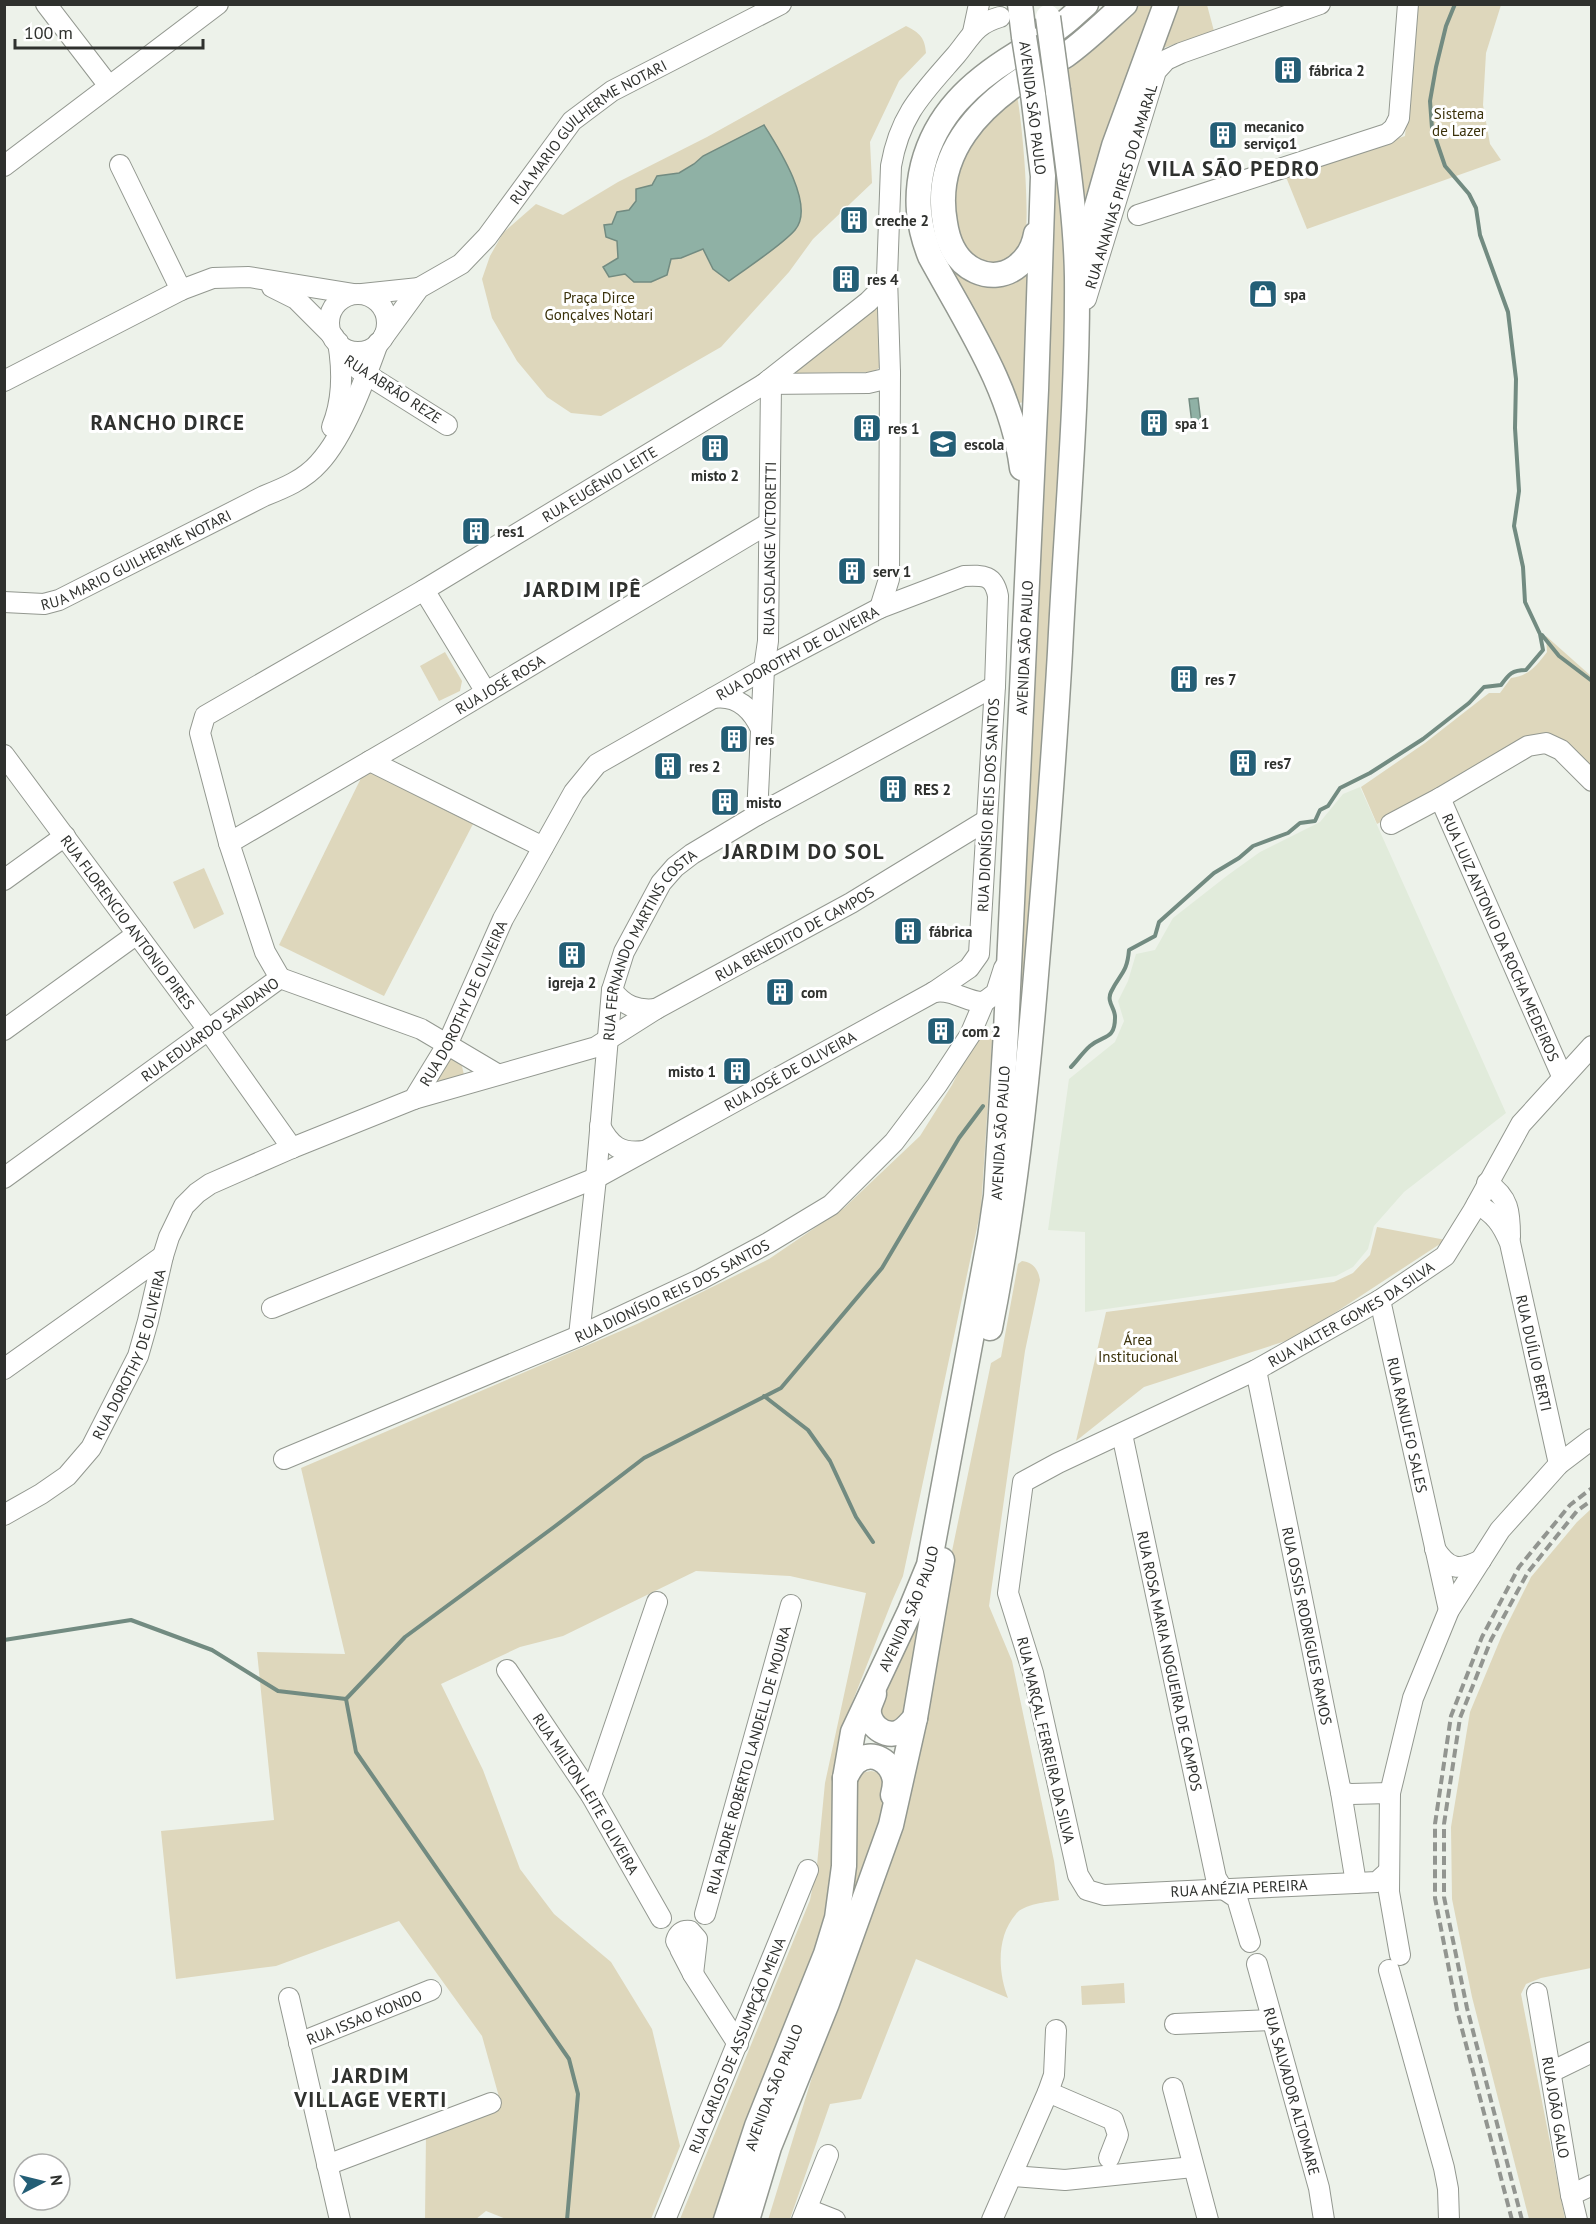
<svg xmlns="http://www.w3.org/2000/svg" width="1596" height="2224" font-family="'PT Sans',sans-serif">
<rect width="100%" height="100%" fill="#edf2ea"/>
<!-- built -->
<path fill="#e1ebdb" d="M1360,787L1506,1113L1404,1192L1374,1226L1368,1249L1353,1267L1336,1276L1085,1312V1232L1048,1230L1069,1079L1115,1042L1124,1021L1118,1001L1128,981L1136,954L1155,950L1173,918L1228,875L1260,852L1320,822L1343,794Z"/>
<!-- green -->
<g fill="#ded7bc">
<path d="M1132,5H1155L1114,113L1079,215L1063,61Z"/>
<path d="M1173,5H1207L1214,31L1163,48L1162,39Z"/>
<path d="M1417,5H1501L1486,53L1483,105L1490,144L1501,160L1307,229L1286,177L1405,136Z"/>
<path d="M906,26C920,33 925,38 926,53L899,81L870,142L872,183L813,239L789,272L721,347L601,416L571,413L547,397L517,361L492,318L482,279L490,256L503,233L536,204L563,215L618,182L707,137Z"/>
<path d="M1010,64L1011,79L944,155L962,271L1030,264L1024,402L1019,403L1016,401L931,237L926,185L951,119Z"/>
<path d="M1048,74L1063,182L1066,328L1058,538L1034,918L1008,1200L911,1710L904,1722L895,1728C882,1727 876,1722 874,1709L923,1604L933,1569L1006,1181L1049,280C1050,211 1048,145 1038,78Z"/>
<path d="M1017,96C1022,119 1032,228 1023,246C1019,253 1012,259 1007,264L970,262L950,225L957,158L967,137Z"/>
<path d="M877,307L880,309L881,366L874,372L797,373L795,372L871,310Z"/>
<path d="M1546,636L1591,676V767L1562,739L1545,734L1377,824L1361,787L1425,743L1489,693H1500L1511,678C1529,676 1537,665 1547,652Z"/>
<path d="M445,652L462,681L460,691L439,701L420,666Z"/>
<path d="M365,770L473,824L384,996L279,945Z"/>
<path d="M204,868L224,914L194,929L173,882Z"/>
<path d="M983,1027H987L991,1032L992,1041L981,1209L903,1576L892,1601L850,1708L840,1756L832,1875L822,1932L717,2219H680L810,1900L817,1865L825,1783L866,1593L790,1576L696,1571L563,1636L520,1647L441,1684L483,1770L520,1869L554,1914L611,1962L652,2029L680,2146L651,2219H506L486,2211L476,2219H425L426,2134L501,2104L482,2036L399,1921L276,1966L176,1979L161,1831L274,1820L257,1652L345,1654L301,1468L637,1324L769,1259L844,1208L920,1136L952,1085L978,1032Z"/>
<path d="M454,1054L460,1058L465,1079L430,1087Z"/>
<path d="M1377,1227L1446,1240L1298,1337L1144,1387L1076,1441L1106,1312L1334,1282L1353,1273L1370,1255Z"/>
<path d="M1022,1261C1033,1262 1038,1269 1040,1280L1025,1351L989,1606L1012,1661L1054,1861L1059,1900C1048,1902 1023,1904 1016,1914C996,1937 998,1972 1008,1998L916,1959L861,2099L830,2104L790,2219L768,2220L829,2022L946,1580L991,1363L1001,1357L1018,1264Z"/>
<path d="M1591,1509V1968L1541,1978L1526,1984L1521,1994L1565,2219H1529L1472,1997L1452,1899L1451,1827L1470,1712L1502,1635L1531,1577L1577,1522Z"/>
<path d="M871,1771C890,1774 887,1786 889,1802L812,2007L855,1783L861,1773Z"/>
<path d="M1124,1983L1125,2003L1082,2005L1081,1986Z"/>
</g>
<!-- water -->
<g fill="#8fb1a5" stroke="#728b81" stroke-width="1.5">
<path d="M764,125C778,147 816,206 795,230C781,246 748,267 729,281L713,269L703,249L681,258L671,259L667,275L651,282H634L625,274L609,277L603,267L618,258L617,241L606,237L604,225L612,224L617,212L629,210L636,201V189L652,185L657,176L679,173L694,164L703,156Z"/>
<path d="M1198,398L1201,423L1192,424L1189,399Z"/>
</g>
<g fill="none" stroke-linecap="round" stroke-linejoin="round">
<!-- stream -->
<g stroke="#728b81" stroke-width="4">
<path d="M1542,635L1559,656L1592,681"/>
<path d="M1071,1067C1077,1061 1083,1052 1090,1046C1103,1035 1115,1040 1115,1018C1116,1009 1106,1002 1111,992C1120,973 1127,974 1129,950L1155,936L1159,922L1214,873L1239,858L1253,846L1288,833L1300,823L1315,821L1320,810L1328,806L1340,788L1370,773L1423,739L1469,703L1484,687L1501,685C1509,674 1512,670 1526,670L1543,650L1540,634L1525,602L1523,567L1514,526L1519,491L1515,428L1516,379L1508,312L1480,235L1476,208L1469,194L1445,166L1432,128L1430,101L1436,67L1446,26L1455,4"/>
<path d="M764,1396L808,1430L830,1461L856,1517L873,1542"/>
<path d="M4,1640L131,1620L212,1650L278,1691L346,1699L405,1637L554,1527L644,1458L781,1388L882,1268L959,1138L983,1106"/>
<path d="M346,1699L356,1752L569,2059L578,2094L567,2220"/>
</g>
<!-- minor casing -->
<g stroke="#939890" stroke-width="22">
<g id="minor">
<path d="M46,4L109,86"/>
<path d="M973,32L979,4"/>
<path d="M120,165L181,290"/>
<path d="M4,166L218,4"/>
<path d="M1138,215L1387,134L1394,128L1399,118L1408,4"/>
<path d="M272,287L296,299L334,337"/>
<path d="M362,294L419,288"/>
<circle cx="358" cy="323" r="29"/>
<path id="s1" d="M1086,299L1156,71L1166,60L1181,53L1320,4"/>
<path id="s2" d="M384,336L419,288L461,264L487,237L572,121L612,91L781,4"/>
<path d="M358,369L447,425"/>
<path d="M4,381L181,290L213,278L249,277L354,294"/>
<path d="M764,384L868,383L885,379L890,373"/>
<path d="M332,427C343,400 343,371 338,342"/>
<path d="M424,590L486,692"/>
<path id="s3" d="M4,602L44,604L59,600L264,496C284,488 304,480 319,463C345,435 365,379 378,343"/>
<path d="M880,608L889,579L890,373L887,277L891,166C900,114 923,93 956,55C971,37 975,24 1000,17"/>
<path d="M713,698C737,694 752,709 761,729"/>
<path id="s4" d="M4,755L209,1031L292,1148"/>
<path d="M370,761L543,847"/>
<path id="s5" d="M1440,798L1562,1076"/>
<path id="s6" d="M757,815L764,669L768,641L771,384L769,380"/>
<path d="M1391,824L1440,798L1528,746L1546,743L1561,750L1592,781"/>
<path id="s7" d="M229,843L413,736L769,523"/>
<path d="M4,880L65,836"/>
<path id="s8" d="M280,978L265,952L229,843L200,733L205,716L424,590L764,384L868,302L884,286L887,277"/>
<path d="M612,990C624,1006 637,1011 656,1009"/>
<path d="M934,992C956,989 966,1003 984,1002L996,993L1004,968"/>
<path d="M4,1030L137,934"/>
<path id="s9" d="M414,1099L596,1047L656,1009L851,903L987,820"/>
<path d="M600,1126C610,1146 621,1154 644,1151"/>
<path id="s10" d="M4,1178L280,978L421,1029L497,1074"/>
<path d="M1487,1183C1509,1197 1510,1212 1510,1237"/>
<path id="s11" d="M1477,1204C1495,1214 1502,1224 1510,1243L1559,1464"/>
<path id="s12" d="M1380,1300L1449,1610"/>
<path id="s13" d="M579,1336L596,1178L612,990L624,952L661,883L675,867L692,854L757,815L995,686"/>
<path d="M4,1369L163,1256"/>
<path id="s14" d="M1256,1370L1341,1792L1356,1883"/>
<path id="s15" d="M1122,1434L1216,1878L1222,1888L1237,1898L1250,1942"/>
<path id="s16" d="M284,1459L579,1336L701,1279L768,1243L831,1205L894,1142L937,1085L970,1035L984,1002"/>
<path id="s17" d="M4,1515L41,1494L67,1476L91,1448L138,1356L148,1321L163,1256L169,1237L184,1206L197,1193L210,1184L292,1148L414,1099L447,1045L503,919L574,792L597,764L764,669L880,608L964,576C984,575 994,575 998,596L995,686L979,954L969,968L934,992L596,1178L272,1308"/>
<path d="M1435,1549C1449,1570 1459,1571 1481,1560"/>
<path id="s18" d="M507,1670L591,1795L661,1918"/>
<path d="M1341,1792L1351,1794L1390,1793"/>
<path d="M591,1795L657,1602"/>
<path id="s19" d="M1388,1872L1377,1882L1104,1895L1087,1890L1078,1875L1033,1673L1008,1593L1023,1482L1058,1463L1256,1370L1380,1300L1445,1256L1473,1211L1521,1124L1592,1046"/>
<path id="s20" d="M705,1914L791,1605"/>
<path d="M680,1949L693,1974L697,1939L690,1931C682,1930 678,1934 676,1941L681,1950H691L696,1946"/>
<path d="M1400,1955L1389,1892L1390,1793L1413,1698L1449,1610L1500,1530L1559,1464L1592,1439"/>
<path id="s21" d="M1257,1964L1319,2188L1324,2220"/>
<path d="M1389,1970L1444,2168L1448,2189L1449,2220"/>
<path d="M693,1974L738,2044"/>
<path id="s22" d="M1537,1993L1571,2195L1577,2220"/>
<path d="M289,1998L340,2220"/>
<path d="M1175,2024L1272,2020"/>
<path id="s23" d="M299,2043L431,1990"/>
<path d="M1551,2072L1592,2052"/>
<path d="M1173,2088L1208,2220"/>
<path d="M1048,2092L1113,2120L1118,2135L1109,2158"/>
<path d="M327,2165L491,2103"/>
<path d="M1012,2176L1065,2180L1193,2167"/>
<path d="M1571,2195L1592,2185"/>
<path d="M807,2209L835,2220"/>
<path id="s24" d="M665,2220L808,1870"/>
<path d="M802,2220L828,2155"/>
<path d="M992,2220L1048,2092L1054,2075L1056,2030"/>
</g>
</g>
<!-- major casing -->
<g stroke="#939890" stroke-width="27">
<g id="major">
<path d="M1020,4L1024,37"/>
<path d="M1036,234C1031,262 1005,284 976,271C956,262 948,243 945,223C932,152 981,104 1037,70C1047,64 1057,61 1066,55C1087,40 1106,21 1125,4"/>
<path d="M1082,258L1114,146L1166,4"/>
<path d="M1022,468C1012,390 967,324 930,256C918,225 915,198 923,165C936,114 971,82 1015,55C1029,46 1045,38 1058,28C1068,21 1077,12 1086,4"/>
<path d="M990,1328C1014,1208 1027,1086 1037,963C1046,859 1054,756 1060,652C1066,527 1078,402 1077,277C1076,215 1066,152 1058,91"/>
<path d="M874,1694C873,1698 870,1703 869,1708C867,1723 882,1737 897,1733C905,1731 910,1723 915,1718"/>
<path d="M845,1778C848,1773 851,1766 856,1762C872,1749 892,1761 895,1781C895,1785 894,1791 893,1795"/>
<path id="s25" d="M726,2220L757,2126L826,1954L837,1918L844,1866L845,1778L853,1732L910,1611L929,1565L990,1237L996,1196L1006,1031L1036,390L1043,176L1033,94"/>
<path d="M747,2220L769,2147L827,2003L891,1825L915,1718L942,1560"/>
</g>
</g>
<!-- minor -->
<use href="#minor" stroke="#fff" stroke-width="20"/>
<!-- major -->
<use href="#major" stroke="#fff" stroke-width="24"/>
<!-- rail -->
<g stroke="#929590" stroke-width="4" stroke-dasharray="9 4.5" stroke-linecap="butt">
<path d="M1512,2220L1457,2010L1435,1898V1824L1451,1716L1482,1637L1519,1567L1570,1505L1592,1488"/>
<path d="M1522,2220L1467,2008L1444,1897V1824L1460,1718L1491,1640L1528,1572L1577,1511L1592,1500"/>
</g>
<!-- major-bridge casing -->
<g stroke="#939890" stroke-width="27" stroke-linecap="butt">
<g id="major-bridge">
<path d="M1048,17L1058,91"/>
<path d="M1024,37L1033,94"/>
</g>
</g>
<!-- major-bridge -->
<use href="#major-bridge" stroke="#fff" stroke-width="24"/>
</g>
<!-- icons -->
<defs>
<g id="building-square" transform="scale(1.5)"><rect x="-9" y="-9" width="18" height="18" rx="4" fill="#235e76" stroke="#fff"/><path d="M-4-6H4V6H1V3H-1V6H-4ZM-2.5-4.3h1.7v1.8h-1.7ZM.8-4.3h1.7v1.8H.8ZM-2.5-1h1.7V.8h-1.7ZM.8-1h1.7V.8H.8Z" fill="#fff"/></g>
<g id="shop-square" transform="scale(1.5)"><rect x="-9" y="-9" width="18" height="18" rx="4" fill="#235e76" stroke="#fff"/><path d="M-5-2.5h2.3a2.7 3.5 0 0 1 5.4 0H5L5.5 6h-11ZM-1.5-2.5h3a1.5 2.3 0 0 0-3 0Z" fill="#fff"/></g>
<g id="school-square" transform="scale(1.5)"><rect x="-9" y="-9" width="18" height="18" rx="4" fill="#235e76" stroke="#fff"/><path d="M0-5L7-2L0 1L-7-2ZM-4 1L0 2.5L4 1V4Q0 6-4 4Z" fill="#fff"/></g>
</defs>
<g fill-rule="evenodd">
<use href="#building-square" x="1288" y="70"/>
<use href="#building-square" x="1223" y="135"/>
<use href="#building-square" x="854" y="220"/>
<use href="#building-square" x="846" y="279"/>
<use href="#shop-square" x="1263" y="294"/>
<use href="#building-square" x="1154" y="423"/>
<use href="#building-square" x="867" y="428"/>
<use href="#school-square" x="943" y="444"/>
<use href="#building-square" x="715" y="448"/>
<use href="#building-square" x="476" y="531"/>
<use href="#building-square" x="852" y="571"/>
<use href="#building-square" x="1184" y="679"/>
<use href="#building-square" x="734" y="739"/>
<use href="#building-square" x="1243" y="763"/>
<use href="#building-square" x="668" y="766"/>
<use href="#building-square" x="893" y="789"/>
<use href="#building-square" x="725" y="802"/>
<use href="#building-square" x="908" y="931"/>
<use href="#building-square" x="572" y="955"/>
<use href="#building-square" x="780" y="992"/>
<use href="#building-square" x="941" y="1031"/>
<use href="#building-square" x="737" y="1071"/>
</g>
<g text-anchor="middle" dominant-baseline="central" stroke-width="6" stroke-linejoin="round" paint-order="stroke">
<!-- poi labels -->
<g font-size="15" font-weight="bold" fill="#2f312e" stroke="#fff" text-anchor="start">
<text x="1309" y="70">fábrica 2</text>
<text x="1244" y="126">mecanico<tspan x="1244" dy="17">serviço1</tspan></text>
<text x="875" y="220">creche 2</text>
<text x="867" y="279">res 4</text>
<text x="1284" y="294">spa</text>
<text x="1175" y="423">spa 1</text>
<text x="888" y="428">res 1</text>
<text x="964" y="444">escola</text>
<text x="715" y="475" text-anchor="middle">misto 2</text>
<text x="497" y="531">res1</text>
<text x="873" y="571">serv 1</text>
<text x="1205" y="679">res 7</text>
<text x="755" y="739">res</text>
<text x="1264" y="763">res7</text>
<text x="689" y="766">res 2</text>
<text x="914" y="789">RES 2</text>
<text x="746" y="802">misto</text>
<text x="929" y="931">fábrica</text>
<text x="572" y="982" text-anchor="middle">igreja 2</text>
<text x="801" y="992">com</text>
<text x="962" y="1031">com 2</text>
<text x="716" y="1071" text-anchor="end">misto 1</text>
</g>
<!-- street labels -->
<g font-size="15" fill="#2f312e" stroke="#fff">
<text transform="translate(1033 108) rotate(83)">AVENIDA SÃO PAULO</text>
<text stroke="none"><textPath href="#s2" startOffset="294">RUA MARIO GUILHERME NOTARI</textPath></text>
<text stroke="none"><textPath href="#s1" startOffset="118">RUA ANANIAS PIRES DO AMARAL</textPath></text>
<text transform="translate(393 389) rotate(33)">RUA ABRÃO REZE</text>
<text stroke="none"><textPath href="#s8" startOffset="734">RUA EUGÊNIO LEITE</textPath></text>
<text stroke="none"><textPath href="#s6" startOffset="267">RUA SOLANGE VICTORETTI</textPath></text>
<text stroke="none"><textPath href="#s3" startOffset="142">RUA MARIO GUILHERME NOTARI</textPath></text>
<text stroke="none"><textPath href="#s25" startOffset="1617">AVENIDA SÃO PAULO</textPath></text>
<text stroke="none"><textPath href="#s17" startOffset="1239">RUA DOROTHY DE OLIVEIRA</textPath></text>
<text stroke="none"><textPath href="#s7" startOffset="314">RUA JOSÉ ROSA</textPath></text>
<text transform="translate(988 805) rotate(-87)">RUA DIONÍSIO REIS DOS SANTOS</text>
<text stroke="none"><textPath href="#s4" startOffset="208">RUA FLORENCIO ANTONIO PIRES</textPath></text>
<text stroke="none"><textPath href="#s9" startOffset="418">RUA BENEDITO DE CAMPOS</textPath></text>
<text stroke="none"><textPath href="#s5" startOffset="152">RUA LUIZ ANTONIO DA ROCHA MEDEIROS</textPath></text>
<text stroke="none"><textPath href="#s13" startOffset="404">RUA FERNANDO MARTINS COSTA</textPath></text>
<text stroke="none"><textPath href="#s17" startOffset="735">RUA DOROTHY DE OLIVEIRA</textPath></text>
<text stroke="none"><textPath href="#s10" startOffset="254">RUA EDUARDO SANDANO</textPath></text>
<text transform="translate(790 1071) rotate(-29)">RUA JOSÉ DE OLIVEIRA</text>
<text stroke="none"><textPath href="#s25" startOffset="1131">AVENIDA SÃO PAULO</textPath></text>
<text stroke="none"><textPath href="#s16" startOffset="423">RUA DIONÍSIO REIS DOS SANTOS</textPath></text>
<text stroke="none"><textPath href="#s19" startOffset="1095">RUA VALTER GOMES DA SILVA</textPath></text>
<text stroke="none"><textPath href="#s17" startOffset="213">RUA DOROTHY DE OLIVEIRA</textPath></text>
<text stroke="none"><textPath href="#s11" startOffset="165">RUA DUÍLIO BERTI</textPath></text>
<text stroke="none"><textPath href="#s12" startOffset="128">RUA RANULFO SALES</textPath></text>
<text stroke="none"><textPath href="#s25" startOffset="645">AVENIDA SÃO PAULO</textPath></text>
<text stroke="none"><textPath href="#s14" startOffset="261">RUA OSSIS RODRIGUES RAMOS</textPath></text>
<text stroke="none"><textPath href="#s15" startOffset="232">RUA ROSA MARIA NOGUEIRA DE CAMPOS</textPath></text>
<text transform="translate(1046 1740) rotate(77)">RUA MARÇAL FERREIRA DA SILVA</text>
<text stroke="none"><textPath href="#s20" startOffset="160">RUA PADRE ROBERTO LANDELL DE MOURA</textPath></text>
<text stroke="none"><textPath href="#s18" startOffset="147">RUA MILTON LEITE OLIVEIRA</textPath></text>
<text transform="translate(1239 1888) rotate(-3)">RUA ANÉZIA PEREIRA</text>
<text stroke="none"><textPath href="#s23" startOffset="70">RUA ISSAO KONDO</textPath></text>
<text stroke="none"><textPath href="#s24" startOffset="189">RUA CARLOS DE ASSUMPÇÃO MENA</textPath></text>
<text stroke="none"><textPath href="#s25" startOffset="141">AVENIDA SÃO PAULO</textPath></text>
<text stroke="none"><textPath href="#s21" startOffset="132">RUA SALVADOR ALTOMARE</textPath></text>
<text stroke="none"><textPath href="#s22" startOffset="116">RUA JOÃO GALO</textPath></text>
</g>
<!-- park labels -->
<g font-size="15" fill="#3a310a" stroke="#fff">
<text x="1459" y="113">Sistema<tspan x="1459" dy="17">de Lazer</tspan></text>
<text x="599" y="297">Praça Dirce<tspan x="599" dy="17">Gonçalves Notari</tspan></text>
<text x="1138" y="1339">Área<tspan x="1138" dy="17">Institucional</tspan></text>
</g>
<!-- district labels -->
<g font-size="21" font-weight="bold" letter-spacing="1.5" fill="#2f312e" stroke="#fff">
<text x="1234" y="168">VILA SÃO PEDRO</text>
<text x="168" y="422">RANCHO DIRCE</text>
<text x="583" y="589">JARDIM IPÊ</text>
<text x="804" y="851">JARDIM DO SOL</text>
<text x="371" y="2075">JARDIM<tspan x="371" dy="24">VILLAGE VERTI</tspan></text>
</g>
</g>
<!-- border -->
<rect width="1596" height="2224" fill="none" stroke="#2f312e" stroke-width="12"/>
<!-- north arrow -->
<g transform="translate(42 2182) rotate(83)"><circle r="28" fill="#ffffff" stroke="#acadab" stroke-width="1.5"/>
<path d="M0-4.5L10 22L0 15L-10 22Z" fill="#235e76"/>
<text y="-9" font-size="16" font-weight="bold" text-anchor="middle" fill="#2f312e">N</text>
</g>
<!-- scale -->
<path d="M15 39v9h188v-9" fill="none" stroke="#2f312e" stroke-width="3"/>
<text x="24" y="39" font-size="18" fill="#2f312e" stroke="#ffffff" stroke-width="4.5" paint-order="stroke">100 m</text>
</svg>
